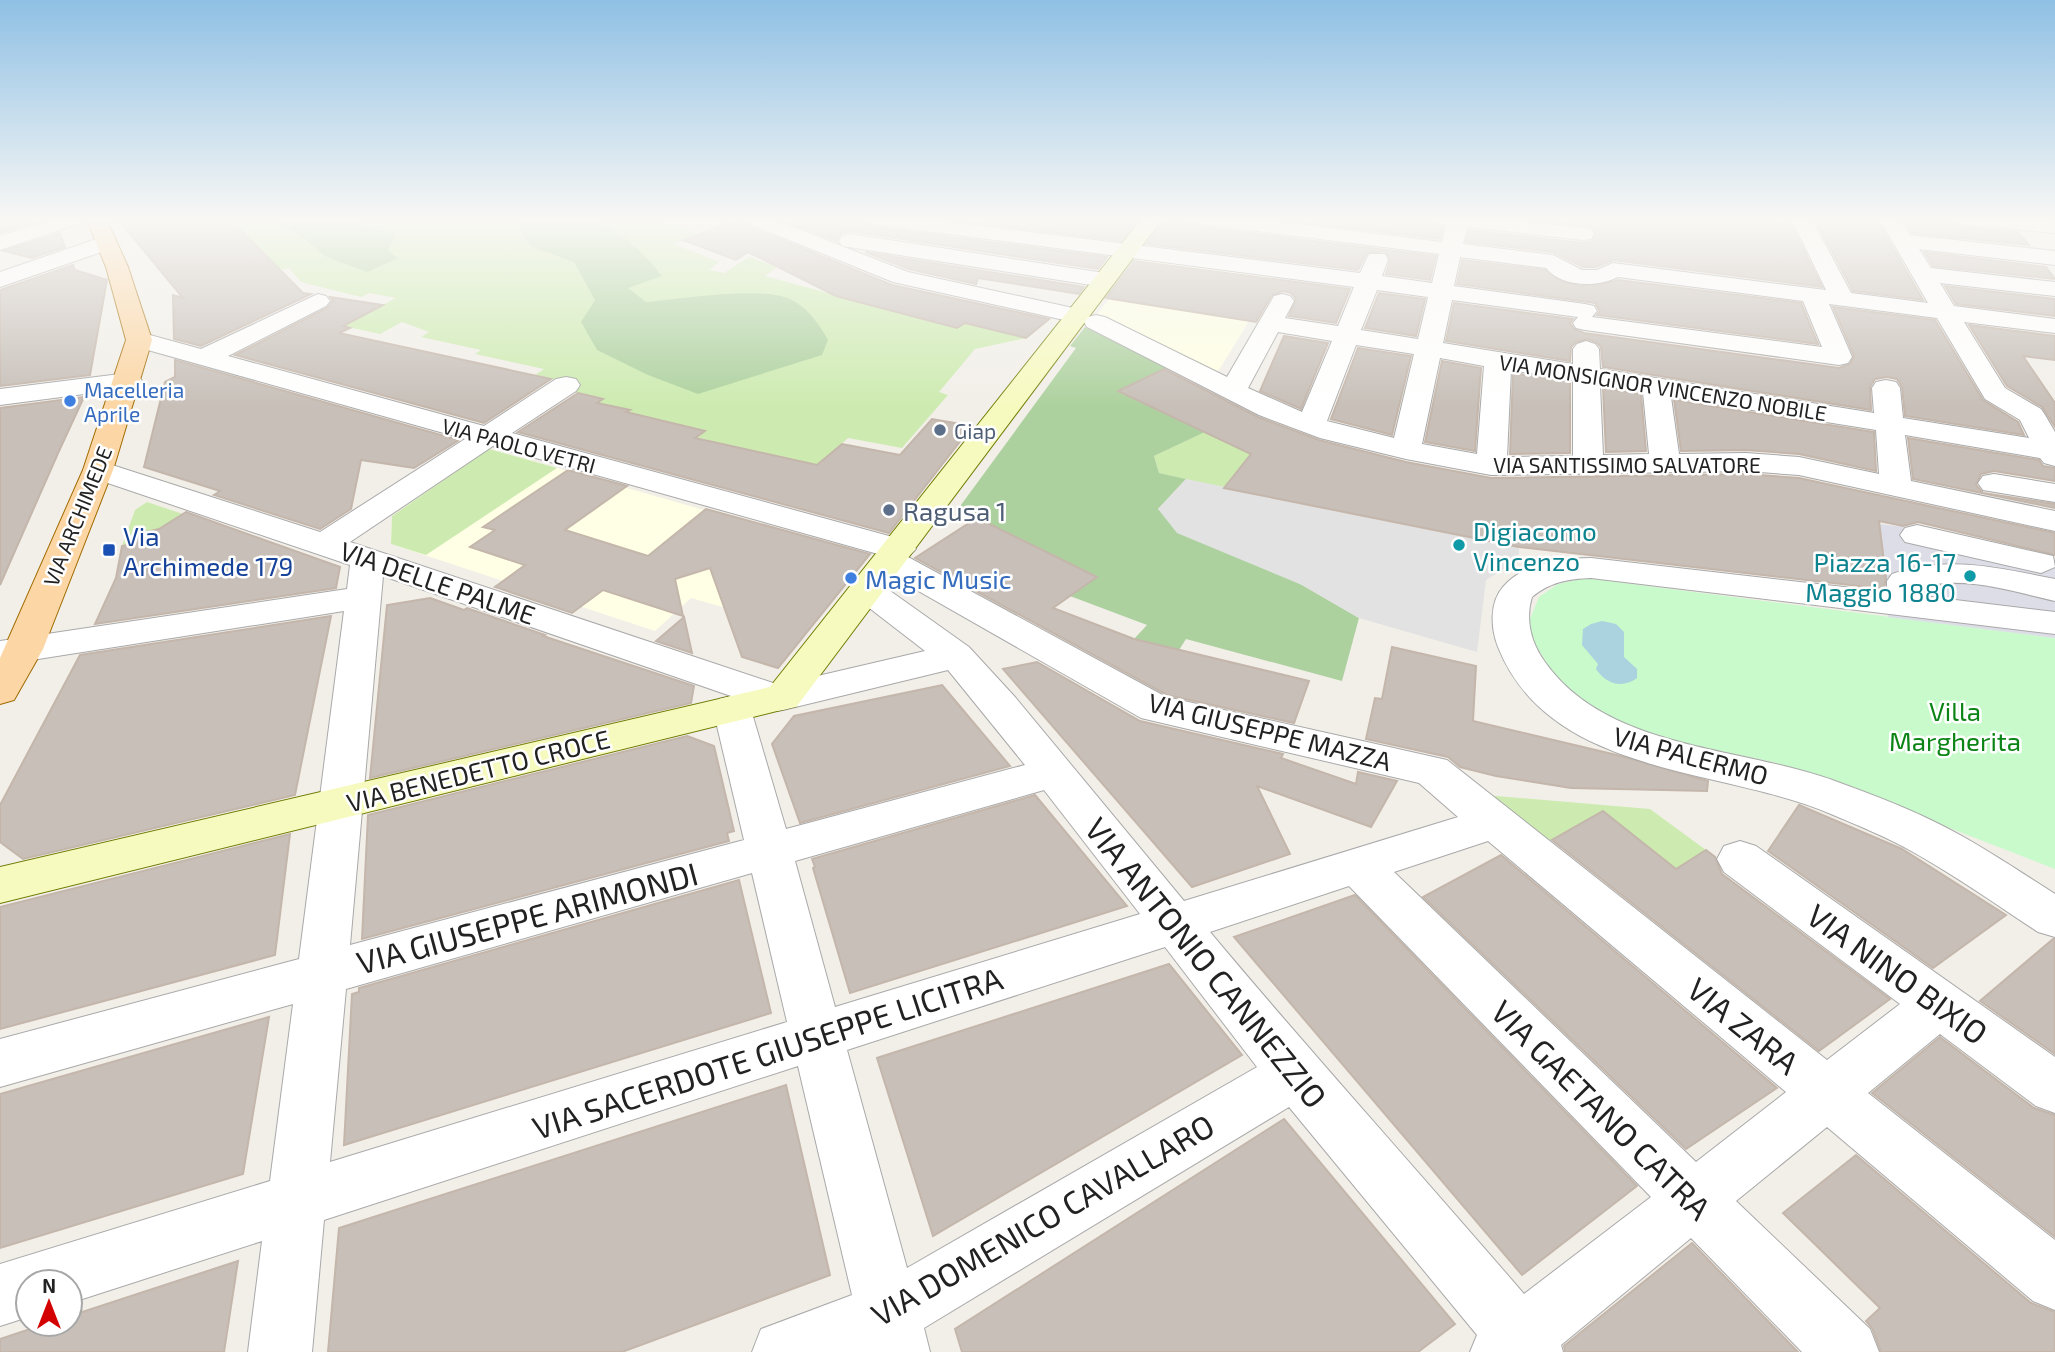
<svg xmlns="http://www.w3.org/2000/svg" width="2055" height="1352" font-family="'Exo 2',sans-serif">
<rect width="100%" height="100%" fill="#f2efe9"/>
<!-- education -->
<g fill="#ffffe5">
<path d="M1142,256L1273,274L1249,321L1216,375L1096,316Z"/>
<path d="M489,449L557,468L837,548L761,618L691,598L655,631L391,544L392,516Z"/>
</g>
<!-- grass -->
<g fill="#cdebb0">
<path d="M233,218H667L658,223L671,224L700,234L674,244L719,262L709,270L724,273L749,257L777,267L765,276L957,328L965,323L1026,338L975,349L939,392L948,395L902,448L848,438L816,467L696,437L702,432L597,403L602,399L573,392L581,386L535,375L544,369L475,354L481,350L421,337L429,332L402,322L380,334L343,326L396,298L369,293L361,297L301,282L289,268L279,270L204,224Z"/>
<path d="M1205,432L1251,454L1224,488L1159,473L1154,456Z"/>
<path d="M489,449L557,468L426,555L391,544L392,516Z"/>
<path d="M147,502L183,514L132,544L122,546L135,510Z"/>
<path d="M1484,795L1650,809L1706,850L1676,869L1630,832L1609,847L1578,825L1544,844Z"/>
</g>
<!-- forest -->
<g fill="#add19e">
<path d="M287,218H351L367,228L397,233L388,250L398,258L367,272L325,256L299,235L281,225Z"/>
<path d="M525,218C542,218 562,215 579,218C613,223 642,250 662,276L628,288L646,302C679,299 764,285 792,300C809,309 819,324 828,340L822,355L698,394L648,375L597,350L581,322L595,300L574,262L530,246L515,221Z"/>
<path d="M1085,327L1167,368L1119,391L1205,432L1154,456L1159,473L1186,479L1158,509L1302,585L1359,618L1342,681L1186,639L1179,650L1134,639L1147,625L1070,596L1096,576L958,509L1076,348L1070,346Z"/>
</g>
<!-- park -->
<path fill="#c8facc" d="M1585,578L2055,638V869L1810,774L1773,762L1639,734L1600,716L1557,680L1531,637L1530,619L1539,597L1558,584Z"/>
<!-- parking -->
<path fill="#e2e2e2" d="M1186,479L1519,547V560L1486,580L1477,652L1359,618L1302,585L1177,533L1158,509Z"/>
<!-- plaza -->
<path fill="#dddde8" d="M1879,524L1912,528L2055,560V638L1888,617Z"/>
<!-- water -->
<path fill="#aad3df" d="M1602,621L1616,624L1624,632V657L1637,669V678C1622,689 1606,684 1596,669L1598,664L1582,645L1583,629L1591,624Z"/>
<!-- building -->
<g fill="#c7bfb8" stroke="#c4b6ab" stroke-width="2">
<path d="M0,218H48L0,233Z"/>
<path d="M117,218H229L303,293L311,294L201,346L174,339L173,295L183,298Z"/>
<path d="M776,218H860L864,224L873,227L1107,257L1098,269L850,231L841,233L837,241Z"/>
<path d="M937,218H1139L1121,241Z"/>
<path d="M1166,218H1188L1192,224L1201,227L1436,256L1430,280L1386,274L1390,260L1385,251L1367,253L1358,270L1147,244Z"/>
<path d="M1268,218H1427L1432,225L1443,227L1440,239Z"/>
<path d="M1515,218H1788L1822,287L1613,260L1596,267H1583L1553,252L1466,242L1469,230L1583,243L1591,242L1596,235L1591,226Z"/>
<path d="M1814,218H1876L1923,300L1853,291Z"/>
<path d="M1902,218L1952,221L1963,227L2018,232L2029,245L1912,233Z"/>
<path d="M740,219L744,224L892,285L1049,319L1026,338L965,323L957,328L836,296L748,252L736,260L683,240Z"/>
<path d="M60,233L65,247L32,258L4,251Z"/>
<path d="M865,252L1084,287L1079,294L978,278L976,284L909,269Z"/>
<path d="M1924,252L2046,267L2055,279L1933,266Z"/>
<path d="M1462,260L1545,270L1560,281L1579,286L1600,285L1618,280L1801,303L1818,344L1597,315L1600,311L1595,303L1457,284Z"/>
<path d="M1134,261L1350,289L1336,323L1289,316L1296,299L1291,293L1283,291L1272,295L1256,322L1106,298Z"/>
<path d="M73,265L75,270L107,280L90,375L0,386V290Z"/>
<path d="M1945,286L2055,299V316L1956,304Z"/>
<path d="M1379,293L1425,299L1416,336L1365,328Z"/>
<path d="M330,297L383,305L343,326L350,328L339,333L551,379L484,423L235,355L327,308L333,301Z"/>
<path d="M1454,303L1573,319L1570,323L1574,329L1584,333L1839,368L1850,364L1854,356L1833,307L1935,320L1983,400L2018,422L2024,435L1905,416L1902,387L1897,379L1887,377L1875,379L1870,387L1871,410L1603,367L1601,347L1596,342L1587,339L1576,342L1571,347L1570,361L1446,341Z"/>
<path d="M1969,325L2055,336V360L2023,356L2055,403V427L2042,407L2007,386Z"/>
<path d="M1284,336L1328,343L1301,409L1260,391Z"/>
<path d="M1358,348L1411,356L1392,435L1331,419Z"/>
<path d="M175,360L459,440L414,468L361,460L351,509L320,529L214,495L220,491L144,467L165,382L175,377Z"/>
<path d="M1442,361L1481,368L1475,451L1425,442Z"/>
<path d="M1164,369L1258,417L1319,440L1406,462L1491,478L1746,474L1799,478L2055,533V555L1918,522L1903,526L1879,521L1886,578L1884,589L1519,547L1224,488L1251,454L1118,391Z"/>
<path d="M1513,373L1570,382V453L1510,454Z"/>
<path d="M1603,388L1641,394L1646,451L1606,452Z"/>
<path d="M578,393L603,399L597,403L630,410L626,412L705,431L695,438L817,465L842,444L900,455L932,419L972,426L889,533L518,432Z"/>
<path d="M84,397L59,451L0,585V408Z"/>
<path d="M1674,400L1874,432L1876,471L1799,454L1746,450L1681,451Z"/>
<path d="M1908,438L2039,460L2043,466L2055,468V481L1994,471L1981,474L1976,485L1983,493L2055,504V508L1913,479Z"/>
<path d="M568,470L627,486L565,530L648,556L706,509L870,554L778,668L742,657L710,568L675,579L683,616L603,590L572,613L495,587L525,565L470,547L495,530L483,527Z"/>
<path d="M186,512L340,567L336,588L95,624L116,578L122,546L132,544L137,534L159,529Z"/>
<path d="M977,518L1097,577L1053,608L1134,639L1309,681L1294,723L1167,695L915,558Z"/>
<path d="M430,598L464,610L467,608L545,635L543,636L694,686L691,703L370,778L387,605Z"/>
<path d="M331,616L295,795L23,859L0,842V805L80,655Z"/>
<path d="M684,617L692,653L656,641Z"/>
<path d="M1392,647L1476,666L1473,721L1621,756L1708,781L1707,791L1571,788L1496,776L1460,767L1448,757L1366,739L1375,698L1382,699Z"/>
<path d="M1037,662L1140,721L1283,754L1281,758L1356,784L1358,772L1397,781L1371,827L1257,786L1290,854L1192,887L1003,669Z"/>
<path d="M942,685L1010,766L800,823L772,744L794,716Z"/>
<path d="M687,736L714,746L734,831L727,833L729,841L362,939L368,815Z"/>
<path d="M1035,795L1127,906L850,993L813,868L815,867L812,859Z"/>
<path d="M1799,805L1902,849L2006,915L1933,968L1768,851Z"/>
<path d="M1603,811L1676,869L1706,850L1715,857L1722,874L1890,999L1819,1051L1552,840Z"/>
<path d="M290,834L275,955L0,1029V907Z"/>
<path d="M1501,855L1777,1088L1686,1149L1423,897Z"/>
<path d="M739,880L771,1013L344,1145L352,994L359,992V988Z"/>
<path d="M1355,895L1637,1186L1522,1275L1234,937Z"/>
<path d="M2053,939H2055V1054L1980,1001Z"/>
<path d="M1169,964L1242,1055L933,1236L877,1058Z"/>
<path d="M269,1017L243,1174L0,1248V1094Z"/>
<path d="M1940,1037L2034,1108L2055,1115V1237L1872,1093Z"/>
<path d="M786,1085L830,1275L622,1352H328L339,1228Z"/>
<path d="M1284,1119L1455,1324L1418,1352H962L955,1329Z"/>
<path d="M1856,1155L2031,1303L2055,1312V1352H1881L1872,1328L1866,1321L1880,1308L1783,1213Z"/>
<path d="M1692,1243L1798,1352H1565L1564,1346Z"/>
<path d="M238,1261L224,1352H0V1339L45,1324H70V1316Z"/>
</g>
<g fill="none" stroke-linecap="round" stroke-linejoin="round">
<!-- minor casing -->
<g stroke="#a9a9a9" stroke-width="2">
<g id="minor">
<path d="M56,218H86L83,222L0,250V236Z"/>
<path d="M742,218H770L908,272L1064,306L1073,308L1076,313L1073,318L1064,320L893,282L745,222Z"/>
<path d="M863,218H918L1360,273L1369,254H1385L1388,259L1382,276L1432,283L1439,254L1201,224L1194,222L1191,218H1249L1442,242L1446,225L1433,222L1430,218H1494L1583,228L1591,229L1594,234L1591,239L1583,240L1467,227L1463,244L1553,255L1582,270H1597L1613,263L1826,290L1791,218H1811L1851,293L1928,303L1879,218H1899L1910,235L2055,251V265L1919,249L1931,268L2055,282V296L1940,283L1954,306L2055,319V333L1964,322L2005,388L2041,409L2045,415L2055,432V466L2044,463L2040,458L1905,435L1911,481L2055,511V531L1799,475L1746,471L1491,475L1406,459L1320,438L1259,415L1087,327L1084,322L1087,317L1096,315L1105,317L1227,377L1274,296L1282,294L1290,296L1294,301L1285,318L1338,326L1354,287L873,224L866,222ZM1460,257L1546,268C1562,287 1596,288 1618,277L1803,301L1822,347L1592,317L1597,311L1594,306L1585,304L1454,286ZM1377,290L1428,297L1418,339L1361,330ZM1452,300L1578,317L1573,323L1576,328L1585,330L1839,365L1848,363L1852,357L1829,304L1937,318L1985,399L2020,420L2029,438L1903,418L1900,388L1896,382L1886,380L1876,382L1872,388L1874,413L1600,369L1599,349L1595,344L1586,341L1577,344L1573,349V364L1443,343ZM1278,332L1332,341L1302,412L1248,388ZM1356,345L1414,354L1394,438L1327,421ZM1440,358L1484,366L1477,454L1422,444ZM1511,370L1573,380V456L1507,457ZM1600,385L1643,392L1649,454L1603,455ZM1671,397L1876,430L1879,474L1799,457L1746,453L1679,454Z"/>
<path d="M1953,218L2055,221V233L1963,224L1956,222Z"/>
<path d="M850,234L1104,273L1112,275L1116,280L1112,285L1104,287L842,246L839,241L842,236Z"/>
<path d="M105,236L113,238L116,243L113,248L0,287V272Z"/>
<path d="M318,294L326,296L330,301L326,306L228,356L484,426L556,379L566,377L576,379L580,385L576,391L512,433L911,542L916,549L908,557L1166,697L1447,760L1827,1060L1900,1004L1724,872L1717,859L1724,846L1740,841L1756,846L2055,1057V1113L2036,1106L1940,1034L1868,1093L2055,1240V1310L2033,1301L1827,1127L1736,1201L1870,1329L1879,1352H1802L1691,1238L1561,1345L1563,1352H1470L1477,1335L1289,1107L924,1328L930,1352H752L761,1329L852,1295L798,1066L324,1220L312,1352H248L262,1241L70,1303V1282H28V1317L0,1326V1264L270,1181L293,1004L0,1087V1039L299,959L344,611L0,665V641L347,589L350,565L87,476L83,470L87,464L98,461L109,464L320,532L465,439L130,345L126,340L130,335L139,332L201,349ZM493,446L878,554L873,561L878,568L1141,718L1419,783L1458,817L1184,901L1015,697L969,647L879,583L867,579L855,583L849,590L855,597L925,651L779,685L350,542ZM383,576L731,696L719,699L713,709L744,840L350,945ZM948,670L1025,765L786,829L749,703L776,711L783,710ZM1044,790L1140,914L835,1007L795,861ZM1488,841L1786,1092L1696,1162L1394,872ZM752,873L787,1022L330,1162L346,989ZM1349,886L1651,1197L1524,1294C1420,1173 1313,1055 1210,932ZM1165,947L1257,1067L907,1268L847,1050Z"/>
<path d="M128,373L138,375L142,381L138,387L0,405V389Z"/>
<path d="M1994,474L2055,484V502L1983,490L1978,483L1983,476Z"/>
<path d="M1917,525L2053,556L2055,567L2041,573L1905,542L1900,535L1905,528Z"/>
<path d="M1591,558L1887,592V581L1892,574C1947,555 1999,568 2055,579V601C2014,592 1964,575 1922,587V596L2055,612V634L1591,578C1568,579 1550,582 1532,597C1525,620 1531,643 1545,662C1608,752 1747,746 1843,784C1876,796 1910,809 1941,825C1981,845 2017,870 2055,894V937L2038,932C1997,905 1956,876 1913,852C1887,837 1859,826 1831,814C1722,767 1550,777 1498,647C1491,629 1489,603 1503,587C1523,563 1562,558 1591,558Z"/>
</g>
</g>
<!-- secondary casing -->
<g stroke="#707d05" stroke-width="2">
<path id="secondary" d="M1142,218H1163L797,706L0,903V867L770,687Z"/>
</g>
<!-- primary casing -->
<g stroke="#a06b00" stroke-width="2">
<path id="primary" d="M86,218H106L128,267L152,340L113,470L43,649L14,700L0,704V658L83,470L126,340L106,267Z"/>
</g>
<!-- minor -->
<use href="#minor" fill="#fff" fill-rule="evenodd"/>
<!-- secondary -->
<use href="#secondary" fill="#f7fabf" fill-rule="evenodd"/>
<!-- primary -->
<use href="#primary" fill="#fcd6a4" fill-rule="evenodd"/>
</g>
<!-- sky -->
<linearGradient id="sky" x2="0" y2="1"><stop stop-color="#8fc0e4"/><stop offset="0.54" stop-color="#f9f8f5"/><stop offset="1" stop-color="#f9f8f5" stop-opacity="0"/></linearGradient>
<rect width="2055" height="407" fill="url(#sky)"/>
<!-- markers -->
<g fill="#3f7fe0" stroke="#fff" stroke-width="2.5">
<circle cx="70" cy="401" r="7"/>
<circle cx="851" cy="578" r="7"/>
</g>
<g fill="#5c6f8a" stroke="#fff" stroke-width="2.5">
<circle cx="940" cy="430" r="7"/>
<circle cx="889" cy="510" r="7"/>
</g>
<g fill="#0f9aa8" stroke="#fff" stroke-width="2.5">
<circle cx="1459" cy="545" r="7"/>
<circle cx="1970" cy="576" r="7"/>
</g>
<rect fill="#1a4fb4" stroke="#fff" stroke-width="2.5" x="102" y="543" width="14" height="14" rx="3.5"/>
<g text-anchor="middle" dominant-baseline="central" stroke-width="5" stroke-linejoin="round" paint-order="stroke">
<!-- far-street labels -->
<g font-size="21" fill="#222" stroke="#fff">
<text transform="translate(1663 387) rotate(9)">VIA MONSIGNOR VINCENZO NOBILE</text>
<text transform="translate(519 445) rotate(15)">VIA PAOLO VETRI</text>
<text x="1627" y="464">VIA SANTISSIMO SALVATORE</text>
<text transform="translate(77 516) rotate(-68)">VIA ARCHIMEDE</text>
</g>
<!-- far-shop labels -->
<g font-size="21" fill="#366cbe" stroke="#fff" text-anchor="start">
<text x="84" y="389">Macelleria<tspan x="84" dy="24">Aprile</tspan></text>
</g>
<!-- far-service labels -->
<g font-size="21" fill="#4e5e75" stroke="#fff" text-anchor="start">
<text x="954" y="430">Giap</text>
</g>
<!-- service labels -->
<g font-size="26" fill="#4e5e75" stroke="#fff" text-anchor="start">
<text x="903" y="510">Ragusa 1</text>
</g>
<!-- culture labels -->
<g font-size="26" fill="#0d838f" stroke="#fff" text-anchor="start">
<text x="1473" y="530">Digiacomo<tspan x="1473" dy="30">Vincenzo</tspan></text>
<text x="1956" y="561" text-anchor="end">Piazza 16-17<tspan x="1956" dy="30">Maggio 1880</tspan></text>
</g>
<!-- transit labels -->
<g font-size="26" fill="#164399" stroke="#fff" text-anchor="start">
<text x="123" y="535">Via<tspan x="123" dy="30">Archimede 179</tspan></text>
</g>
<!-- shop labels -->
<g font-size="26" fill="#366cbe" stroke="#fff" text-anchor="start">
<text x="865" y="578">Magic Music</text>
</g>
<!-- street labels -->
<g font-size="26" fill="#222" stroke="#fff">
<text transform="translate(438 582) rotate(19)">VIA DELLE PALME</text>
<text transform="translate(1270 731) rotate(14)">VIA GIUSEPPE MAZZA</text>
<text transform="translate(1691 755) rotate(15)">VIA PALERMO</text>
<text transform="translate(478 770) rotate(-14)">VIA BENEDETTO CROCE</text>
</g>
<!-- park labels -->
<g font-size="26" fill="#0c8416" stroke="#fff">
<text x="1955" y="710">Villa<tspan x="1955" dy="30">Margherita</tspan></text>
</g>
<!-- near-street labels -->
<g font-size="32" fill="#222" stroke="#fff">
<text transform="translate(527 917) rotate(-15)">VIA GIUSEPPE ARIMONDI</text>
<text transform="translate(1207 962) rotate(51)">VIA ANTONIO CANNEZZIO</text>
<text transform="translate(1898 973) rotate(36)">VIA NINO BIXIO</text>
<text transform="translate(1744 1025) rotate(39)">VIA ZARA</text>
<text transform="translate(767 1052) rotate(-18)">VIA SACERDOTE GIUSEPPE LICITRA</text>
<text transform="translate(1602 1109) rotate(45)">VIA GAETANO CATRA</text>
<text transform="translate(1042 1219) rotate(-30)">VIA DOMENICO CAVALLARO</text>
</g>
</g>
<!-- north arrow -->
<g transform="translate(49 1303)"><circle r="33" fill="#ffffff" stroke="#a7a7a7" stroke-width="2"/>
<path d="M0-5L12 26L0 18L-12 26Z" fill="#d40000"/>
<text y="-10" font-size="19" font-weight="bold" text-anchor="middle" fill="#222222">N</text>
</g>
</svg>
